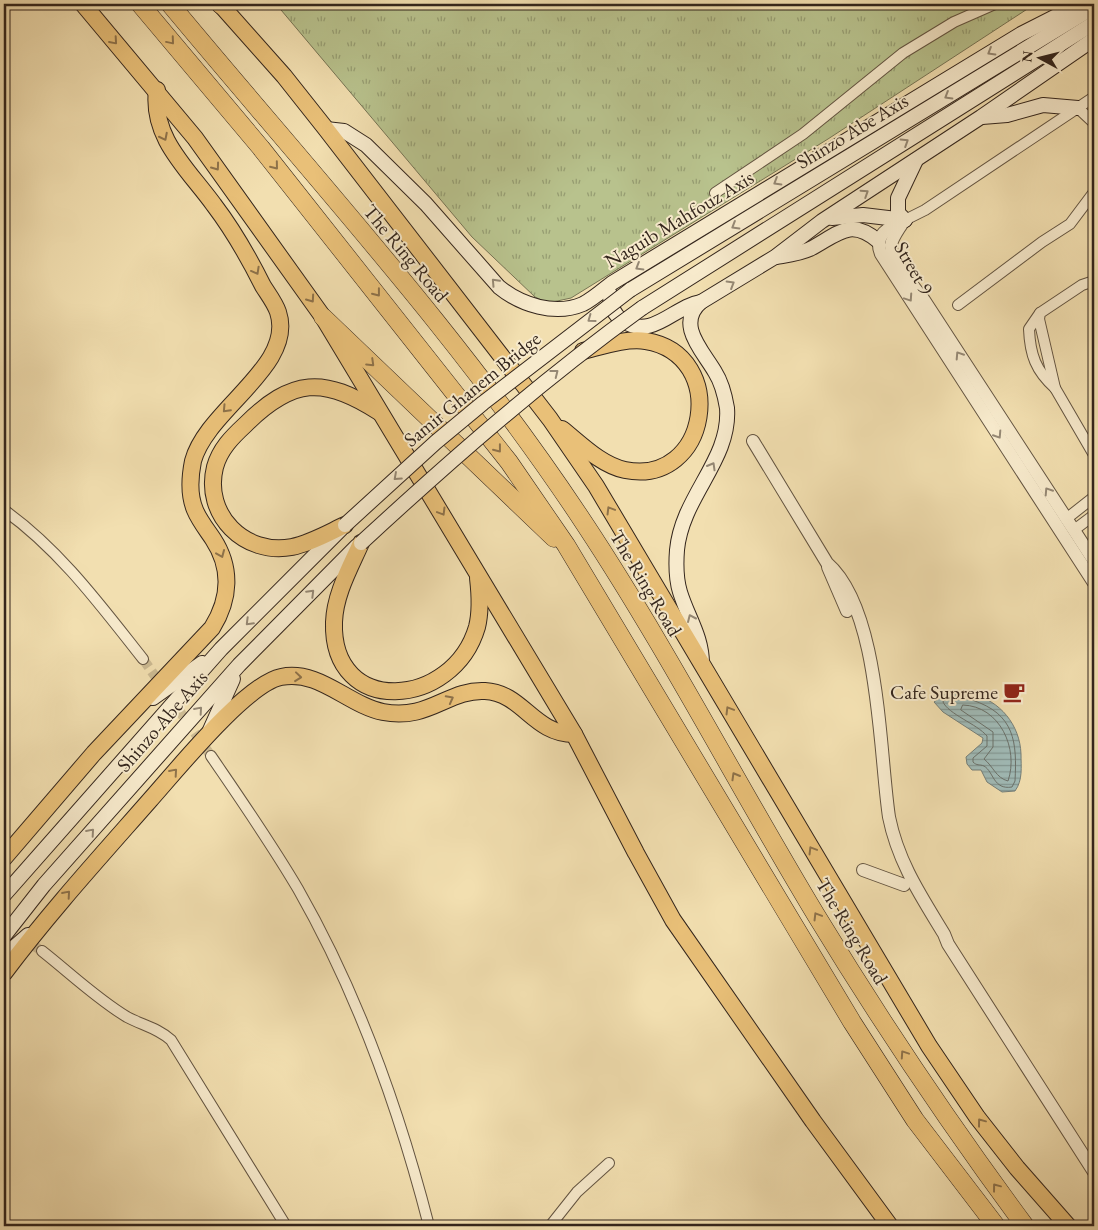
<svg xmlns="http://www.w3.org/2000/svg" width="1098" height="1230" font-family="'EB Garamond',serif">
<defs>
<pattern id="grass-tufts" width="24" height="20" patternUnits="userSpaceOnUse" patternTransform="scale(1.25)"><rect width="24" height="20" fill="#b8c28d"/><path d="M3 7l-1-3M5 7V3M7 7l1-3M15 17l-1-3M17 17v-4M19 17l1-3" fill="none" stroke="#969d72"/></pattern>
<pattern id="water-rules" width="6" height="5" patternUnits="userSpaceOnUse" patternTransform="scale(1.25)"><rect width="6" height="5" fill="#a0bab6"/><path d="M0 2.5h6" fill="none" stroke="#839793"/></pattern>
</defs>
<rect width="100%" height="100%" fill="#f2dfb0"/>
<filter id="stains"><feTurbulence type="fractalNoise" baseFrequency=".004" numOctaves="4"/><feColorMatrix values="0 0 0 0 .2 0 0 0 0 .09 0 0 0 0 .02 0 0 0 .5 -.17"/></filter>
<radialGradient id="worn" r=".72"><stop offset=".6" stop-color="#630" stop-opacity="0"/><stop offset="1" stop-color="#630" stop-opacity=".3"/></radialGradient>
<!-- grass -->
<path fill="url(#grass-tufts)" stroke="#767454" d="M276,4H1035L828,139L571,298L548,303L535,297L472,237Z"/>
<!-- water -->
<path fill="url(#water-rules)" stroke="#747e78" d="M948,692C956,695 962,693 971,694C1000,700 1020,725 1021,754C1021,767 1023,780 1015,791L1002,792L987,782L981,770H972L967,764L966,757L982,743L983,738L943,712L934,702Z"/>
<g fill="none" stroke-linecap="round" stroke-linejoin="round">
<!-- shore -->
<g stroke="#6a7069" stroke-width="1">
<path d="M949,698C956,701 965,698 972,700C1015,714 1017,742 1015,781L1012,787C993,790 994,772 984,766C979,764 977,766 973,762V758L987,746V736C977,724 948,714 943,702Z"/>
<path d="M963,705C1000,706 1019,749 1008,781C996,778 993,766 984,759L993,747V732L961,710Z"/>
</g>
<!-- minor-tunnel -->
<g stroke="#ccba92" stroke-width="10" stroke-dasharray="10 5" stroke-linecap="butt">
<path d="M143,659L211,756"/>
<path d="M5,927L42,951"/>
</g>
<!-- minor casing -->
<g stroke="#635441" stroke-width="12">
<g id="minor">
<path d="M1078,108L1094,123"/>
<path d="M715,193L803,134L903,53L954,22L995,4"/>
<path d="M905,220L925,210L1094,97"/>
<path d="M1094,281L1082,285L1040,313L1039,319L1055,388L1094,455"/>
<path d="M958,305L1042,242L1070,224L1094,192"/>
<path d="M1040,313L1029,329C1030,355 1036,371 1055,388"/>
<path d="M4,510C60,550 101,606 143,659"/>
<path d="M1066,519L1094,497"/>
<path d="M1074,530L1094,515"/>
<path d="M211,756C241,800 271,843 298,889C358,994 399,1109 429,1226"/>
<path d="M42,951C70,973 97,999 127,1017C142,1025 158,1028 171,1040L286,1226"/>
<path d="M550,1226L577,1192L609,1163"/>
</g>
</g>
<!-- tertiary casing -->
<g stroke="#635441" stroke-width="14">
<g id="tertiary">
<path d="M904,220C900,228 892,237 891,245C890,260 915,288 924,300L1094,561"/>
<path d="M905,220C890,227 873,234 881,254L1094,583"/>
<path d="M753,441L827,563C880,609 879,750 889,817C898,862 921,896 944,934L948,944L1094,1172"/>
<path d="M828,567L847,611"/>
<path d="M863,870L904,885"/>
</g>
</g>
<!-- secondary casing -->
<g stroke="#33251c" stroke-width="16">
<g id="secondary">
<path d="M982,117L1007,115L1043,105L1078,108"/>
<path d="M326,129L344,131L366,145L426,204L499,287C521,305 555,316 583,304C593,299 603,290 612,283L1021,34L1080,4"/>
<path d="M832,218L863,215L905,220"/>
<path d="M905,220L898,213V198L916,160"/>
<path d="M776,257C788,255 799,254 810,249C837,235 850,217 878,241"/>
<path d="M630,290L1094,7"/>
<path d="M610,294C610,305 614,315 623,321C653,340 674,306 701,302"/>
<path d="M642,308L1094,23"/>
<path d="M702,664C702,636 688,618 680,592C676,579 676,563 677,550C682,496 731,460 727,408C725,396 722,383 715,372C703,351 675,324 701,302L775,257L822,221L981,117L1094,39"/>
<path d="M153,698L202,663"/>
<path d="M210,730L233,679"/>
<path d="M4,895L221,649L341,529"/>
<path d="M4,936L44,885L239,665L357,546"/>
<path d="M4,956L28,935"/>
</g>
</g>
<!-- trunk casing -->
<g stroke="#33251c" stroke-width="18">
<g id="trunk">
<path d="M83,4L195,138L323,317L574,734L636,853L673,920L813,1121L890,1226"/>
<path d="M220,4L284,76L326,129L550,419L596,486L929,1046L977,1117L1017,1168L1068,1226"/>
<path d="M562,429C581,444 601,465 625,470C709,487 730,355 646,341C626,338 603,346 583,351"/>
<path d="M345,525C328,533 311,543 292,547C245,556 203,515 215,467C220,449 232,437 245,425C292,378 324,376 379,412"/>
<path d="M361,543C350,568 335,594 334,622C331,718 453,709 477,627C481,611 480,595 478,578"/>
<path d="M4,858L94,753L212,628C230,599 232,568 213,539C207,530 199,520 195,510C189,496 190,476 193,461C207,409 296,366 278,312C275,303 268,294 263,286C249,258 233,230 214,205C188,169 151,138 157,90"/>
<path d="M4,973C49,913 100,857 150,800C176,771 246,684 281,677C319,669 348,705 383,712C429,721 448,689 485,691C523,693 533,734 574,734"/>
</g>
</g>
<!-- motorway casing -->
<g stroke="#33251c" stroke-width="19">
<g id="motorway">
<path d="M140,4L261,148L509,462L566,545L852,1022L915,1120L996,1226"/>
<path d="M170,4C312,175 464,340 586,526C669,652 738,786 816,915C881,1022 951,1126 1025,1226"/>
<path d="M220,4L221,5"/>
<path d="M323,317L554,538"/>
</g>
</g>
<!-- minor -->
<use href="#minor" stroke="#f7eacc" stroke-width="10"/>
<!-- tertiary -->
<use href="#tertiary" stroke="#f7eacc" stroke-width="12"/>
<!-- secondary -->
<use href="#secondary" stroke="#f7eacc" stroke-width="14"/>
<!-- trunk -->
<use href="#trunk" stroke="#e9c078" stroke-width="16"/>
<!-- motorway -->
<use href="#motorway" stroke="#e9c078" stroke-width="18"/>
<!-- secondary-bridge casing -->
<g stroke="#33251c" stroke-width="16" stroke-linecap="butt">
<g id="secondary-bridge">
<path d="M345,525L436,442L483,403L630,290"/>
<path d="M361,543C451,460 542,380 642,308"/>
</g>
</g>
<!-- secondary-bridge -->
<use href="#secondary-bridge" stroke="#f7eacc" stroke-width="14"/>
</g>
<!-- one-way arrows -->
<defs><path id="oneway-chevron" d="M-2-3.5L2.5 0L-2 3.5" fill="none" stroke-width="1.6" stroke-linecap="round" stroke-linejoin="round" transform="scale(1.25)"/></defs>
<g stroke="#8e724a">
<use href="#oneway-chevron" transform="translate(114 41) rotate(49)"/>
<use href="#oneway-chevron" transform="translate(171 41) rotate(50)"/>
<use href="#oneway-chevron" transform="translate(164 137) rotate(63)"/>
<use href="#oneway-chevron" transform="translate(275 166) rotate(51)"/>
<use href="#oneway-chevron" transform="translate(216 167) rotate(54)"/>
<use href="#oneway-chevron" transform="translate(256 271) rotate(61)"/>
<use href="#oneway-chevron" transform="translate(377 293) rotate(52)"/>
<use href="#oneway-chevron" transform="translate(311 299) rotate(55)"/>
<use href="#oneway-chevron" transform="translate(371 363) rotate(44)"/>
<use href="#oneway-chevron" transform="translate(226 409) rotate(133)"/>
<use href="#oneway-chevron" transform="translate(498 449) rotate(52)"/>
<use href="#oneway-chevron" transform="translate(610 510) rotate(-121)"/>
<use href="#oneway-chevron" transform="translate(442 512) rotate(59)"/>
<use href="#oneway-chevron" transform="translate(221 554) rotate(67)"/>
<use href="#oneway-chevron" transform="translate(298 677) rotate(6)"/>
<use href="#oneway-chevron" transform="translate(450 699) rotate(-28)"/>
<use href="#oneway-chevron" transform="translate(729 710) rotate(-121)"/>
<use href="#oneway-chevron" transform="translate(174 772) rotate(-49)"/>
<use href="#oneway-chevron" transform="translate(735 776) rotate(-120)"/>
<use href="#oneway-chevron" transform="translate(812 850) rotate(-121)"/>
<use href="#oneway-chevron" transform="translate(67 894) rotate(-49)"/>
<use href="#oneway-chevron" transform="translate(817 916) rotate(-121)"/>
<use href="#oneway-chevron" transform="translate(904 1054) rotate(-124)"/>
<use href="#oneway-chevron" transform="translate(981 1122) rotate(-127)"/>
<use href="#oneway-chevron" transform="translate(996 1187) rotate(-127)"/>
</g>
<g stroke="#958874">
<use href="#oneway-chevron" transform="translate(991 52) rotate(149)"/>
<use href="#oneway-chevron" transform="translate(948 96) rotate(149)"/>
<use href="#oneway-chevron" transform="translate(905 142) rotate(-32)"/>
<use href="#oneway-chevron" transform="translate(777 182) rotate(149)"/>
<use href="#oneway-chevron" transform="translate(865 193) rotate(-33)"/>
<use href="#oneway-chevron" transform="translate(735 226) rotate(149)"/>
<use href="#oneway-chevron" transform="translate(639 267) rotate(149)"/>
<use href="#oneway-chevron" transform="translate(495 282) rotate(-133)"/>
<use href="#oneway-chevron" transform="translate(731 284) rotate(-31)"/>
<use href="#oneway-chevron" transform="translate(909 298) rotate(56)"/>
<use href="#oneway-chevron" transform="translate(591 319) rotate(144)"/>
<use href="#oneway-chevron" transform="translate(959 355) rotate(-123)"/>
<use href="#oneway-chevron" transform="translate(555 373) rotate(-38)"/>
<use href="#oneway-chevron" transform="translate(998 435) rotate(57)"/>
<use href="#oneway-chevron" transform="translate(712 466) rotate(-60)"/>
<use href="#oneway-chevron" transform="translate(397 477) rotate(138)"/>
<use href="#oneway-chevron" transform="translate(1048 491) rotate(-123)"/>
<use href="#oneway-chevron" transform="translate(311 593) rotate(-45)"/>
<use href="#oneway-chevron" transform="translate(691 618) rotate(-114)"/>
<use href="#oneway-chevron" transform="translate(249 622) rotate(135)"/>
<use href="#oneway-chevron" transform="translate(199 710) rotate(-49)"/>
<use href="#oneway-chevron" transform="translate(91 832) rotate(-49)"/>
</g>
<!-- icons -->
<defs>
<g id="cafe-bare" transform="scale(1.725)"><path d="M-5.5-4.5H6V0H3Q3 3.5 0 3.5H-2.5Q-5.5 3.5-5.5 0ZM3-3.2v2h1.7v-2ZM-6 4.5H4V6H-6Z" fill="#8f2418" stroke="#f7eacc" stroke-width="2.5" paint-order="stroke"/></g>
</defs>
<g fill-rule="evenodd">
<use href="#cafe-bare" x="1014" y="692"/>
</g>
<g text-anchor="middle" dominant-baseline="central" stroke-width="4" stroke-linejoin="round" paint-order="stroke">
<!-- street labels -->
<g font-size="20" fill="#33251c" stroke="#f7eacc">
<text transform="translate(852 131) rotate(-31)">Shinzo Abe Axis</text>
<text transform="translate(679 219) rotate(-31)">Naguib Mahfouz Axis</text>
<text transform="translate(406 253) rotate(50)">The Ring Road</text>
<text transform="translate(914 268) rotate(60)">Street 9</text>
<text transform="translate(472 389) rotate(-39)">Samir Ghanem Bridge</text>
<text transform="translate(646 583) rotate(59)">The Ring Road</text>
<text transform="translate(162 721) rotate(-49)">Shinzo Abe Axis</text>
<text transform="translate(852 931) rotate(59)">The Ring Road</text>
</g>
<!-- poi labels -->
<g font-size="20" fill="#33251c" stroke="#f7eacc" text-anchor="end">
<text x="998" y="692">Cafe Supreme</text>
</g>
</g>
<!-- margin -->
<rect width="1098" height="1230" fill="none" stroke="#f2dfb0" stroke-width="20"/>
<rect x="5" y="5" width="1088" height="1220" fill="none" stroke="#33251c" stroke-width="2.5"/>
<rect x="10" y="10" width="1078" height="1210" fill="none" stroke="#33251c"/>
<!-- north arrow -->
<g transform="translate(1040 58) rotate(277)" stroke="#f7eacc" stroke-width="4" paint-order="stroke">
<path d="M0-4L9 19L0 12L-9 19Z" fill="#33251c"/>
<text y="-8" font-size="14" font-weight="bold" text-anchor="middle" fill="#33251c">N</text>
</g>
<rect width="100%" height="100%" filter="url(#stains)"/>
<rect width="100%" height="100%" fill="url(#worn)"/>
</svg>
